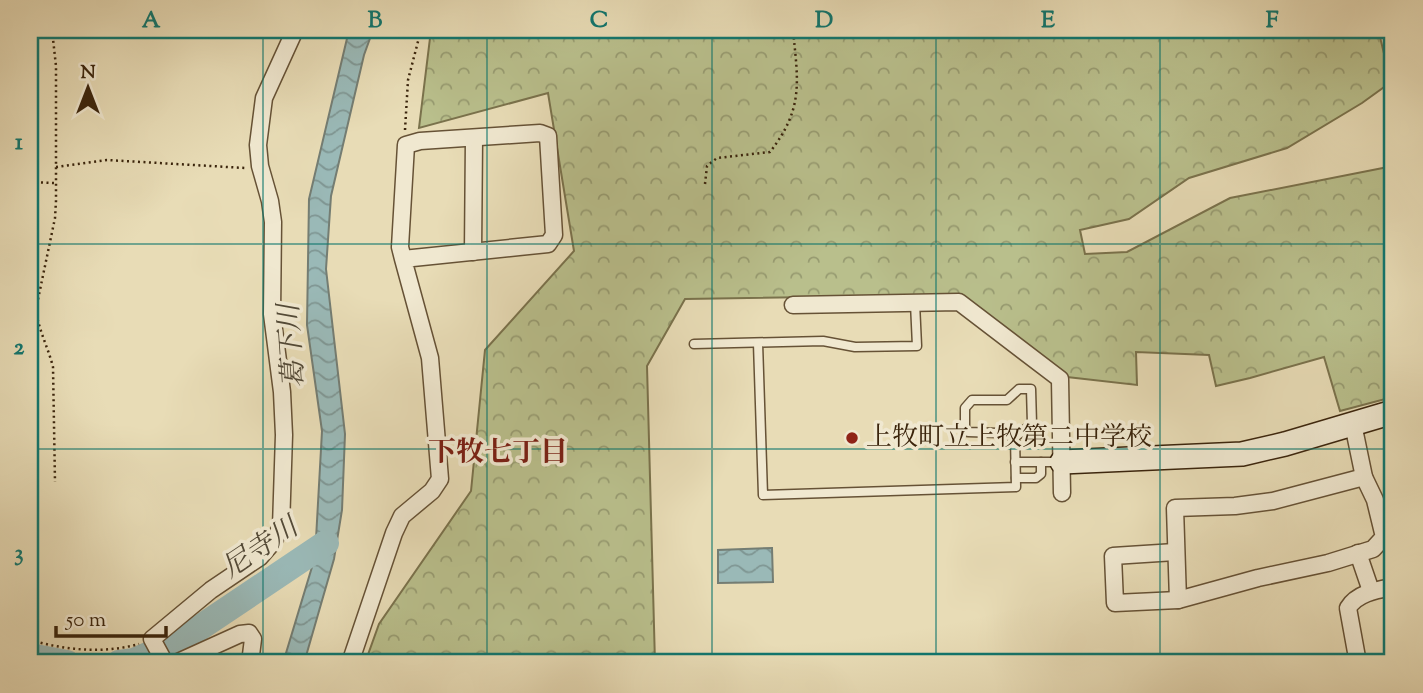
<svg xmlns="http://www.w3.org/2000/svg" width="1423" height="693" font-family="'Sorts Mill Goudy','Noto Serif JP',serif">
<defs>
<pattern id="forest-crowns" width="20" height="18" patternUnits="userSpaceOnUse" patternTransform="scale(1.75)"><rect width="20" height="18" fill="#b9bf8c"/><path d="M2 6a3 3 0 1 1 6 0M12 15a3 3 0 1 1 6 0" fill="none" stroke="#979b71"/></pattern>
<pattern id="water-waves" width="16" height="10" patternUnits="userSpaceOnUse" patternTransform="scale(1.75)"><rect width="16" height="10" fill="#9ab9b7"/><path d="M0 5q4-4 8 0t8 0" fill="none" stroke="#7f9693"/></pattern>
</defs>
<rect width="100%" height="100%" fill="#e8dcb6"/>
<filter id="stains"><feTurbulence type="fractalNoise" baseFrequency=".00286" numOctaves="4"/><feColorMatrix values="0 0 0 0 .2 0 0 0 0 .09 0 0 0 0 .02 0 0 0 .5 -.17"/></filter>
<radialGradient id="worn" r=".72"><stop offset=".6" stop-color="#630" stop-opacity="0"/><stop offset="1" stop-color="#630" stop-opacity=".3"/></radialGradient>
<!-- forest -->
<path fill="url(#forest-crowns)" stroke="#7a724c" stroke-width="2" d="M431,30H1393V38L1379,33L1391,82L1362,103L1287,148L1189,178L1129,219L1080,230L1085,254L1127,252L1230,198L1393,166V397L1340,411L1324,357L1250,378L1216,386L1209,355L1136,352L1137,385L1067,377L957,295L685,299L647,366L655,663H365L379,624L471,491L485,350L574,251L548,93L419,128Z"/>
<!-- water -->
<g fill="url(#water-waves)" stroke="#747d73" stroke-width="2">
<path d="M349,30H373L364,55L331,196L326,269L345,434L342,510L334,559L304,663H283L315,557L322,431L307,325L309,199Z"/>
<path d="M772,548L773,582L718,583V550Z"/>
</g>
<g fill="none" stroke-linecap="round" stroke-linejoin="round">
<!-- river -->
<g stroke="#9ab9b7" stroke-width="26">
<path d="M30,656L67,663"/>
<path d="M119,663L134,661L180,641L326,543"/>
</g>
<!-- lane casing -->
<g stroke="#665236" stroke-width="11">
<g id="lane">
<path d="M758,343L763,495L1016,487L1015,437L1032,424L1031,389H1019L1007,400H972L965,408V429L968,432L998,433L1015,437"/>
<path d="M694,344L823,341L855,347L917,346L915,303"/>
<path d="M1015,462H1059"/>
<path d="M1016,478H1036L1041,474V462"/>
</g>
</g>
<!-- street casing -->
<g stroke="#665236" stroke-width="19">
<g id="street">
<path d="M473,252L474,138"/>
<path d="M793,305L959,302L1060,379L1062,493"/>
<path d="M1175,552L1113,556L1115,603L1178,600L1258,578L1328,563L1373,549L1384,537L1375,500L1364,477L1353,424"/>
<path d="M1358,553L1371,591"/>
<path d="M1178,600L1175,508L1235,506L1273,501L1364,477"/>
<path d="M165,663L152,639L211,590L260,557L273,542L281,527L284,435L282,392L272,314L273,222L270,201L260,166L258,145L264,98L295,30"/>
<path d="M176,663L240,634L249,633L253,639L250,663"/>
<path d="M350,663L394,533L402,516L432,491L440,479L430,358L403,259L400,247L406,145L420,141L540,133L548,136L554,235L548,244L403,259"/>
<path d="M1358,663L1348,608C1357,593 1377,590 1393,587"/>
</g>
</g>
<!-- secondary casing -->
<g stroke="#3a240c" stroke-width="26">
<path id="secondary" d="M1062,462L1242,454L1285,444L1393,412"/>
</g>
<!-- path -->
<g stroke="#3a240c" stroke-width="2.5" stroke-dasharray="2 3.5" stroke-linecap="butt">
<path d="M52,30L56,66V201L55,218L36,309C38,329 48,347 53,367L55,482"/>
<path d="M405,130L408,80L421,30"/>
<path d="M56,167L107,160L245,168"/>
<path d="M30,182L54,183"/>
<path d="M705,184L707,166L717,158L770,152C804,108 798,82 793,30"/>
<path d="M30,640C65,650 103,654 139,644"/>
</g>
<!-- lane -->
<use href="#lane" stroke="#f0e8d0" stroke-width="8"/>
<!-- street -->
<use href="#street" stroke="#f0e8d0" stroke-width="16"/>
<!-- secondary -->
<use href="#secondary" stroke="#f0e8d0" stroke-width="23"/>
</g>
<!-- grid -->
<path fill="none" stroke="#0f766e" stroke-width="2" stroke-opacity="0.55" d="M263,30V663M487,30V663M712,30V663M936,30V663M1160,30V663M30,244H1393M30,449H1393"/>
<!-- markers -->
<circle fill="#8f2418" stroke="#f0e8d0" stroke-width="2.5" cx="852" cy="438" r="7"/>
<g text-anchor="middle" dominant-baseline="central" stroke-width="7" stroke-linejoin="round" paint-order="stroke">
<!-- poi labels -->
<g font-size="26" fill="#3a240c" stroke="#f0e8d0" text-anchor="start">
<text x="866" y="438">上牧町立上牧第二中学校</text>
</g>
<!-- water labels -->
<g font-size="28" font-style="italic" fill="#524937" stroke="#f0e8d0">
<text transform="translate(293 346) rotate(-94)">葛下川</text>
<text transform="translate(261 549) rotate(-34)">尼寺川</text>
</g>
<!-- neighbourhood labels -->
<g font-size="28" font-weight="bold" fill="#7a1f14" stroke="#f0e8d0">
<text x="498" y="454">下牧七丁目</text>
</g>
</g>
<!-- margin -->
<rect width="1423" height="693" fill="none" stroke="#e8dcb6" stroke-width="77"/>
<!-- north arrow -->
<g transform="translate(88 88)" stroke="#f0e8d0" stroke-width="5" paint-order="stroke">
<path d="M0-5L12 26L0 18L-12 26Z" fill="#3a240c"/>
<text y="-10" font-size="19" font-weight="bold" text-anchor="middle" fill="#3a240c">N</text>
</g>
<!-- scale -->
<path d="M56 626v10h110v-10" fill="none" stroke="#3a240c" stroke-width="3.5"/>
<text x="66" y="626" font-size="21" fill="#3a240c" stroke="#f0e8d0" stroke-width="5" paint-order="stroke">50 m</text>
<rect x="38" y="38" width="1346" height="616" fill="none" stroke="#0f766e" stroke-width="2.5"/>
<g font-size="23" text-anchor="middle" font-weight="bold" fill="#0f766e">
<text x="151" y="27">A</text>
<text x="375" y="27">B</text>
<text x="599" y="27">C</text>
<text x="824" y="27">D</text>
<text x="1048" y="27">E</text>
<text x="1272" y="27">F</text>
<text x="19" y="149">1</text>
<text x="19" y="354">2</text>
<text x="19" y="560">3</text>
</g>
<rect width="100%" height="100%" filter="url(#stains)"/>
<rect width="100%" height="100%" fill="url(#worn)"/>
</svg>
